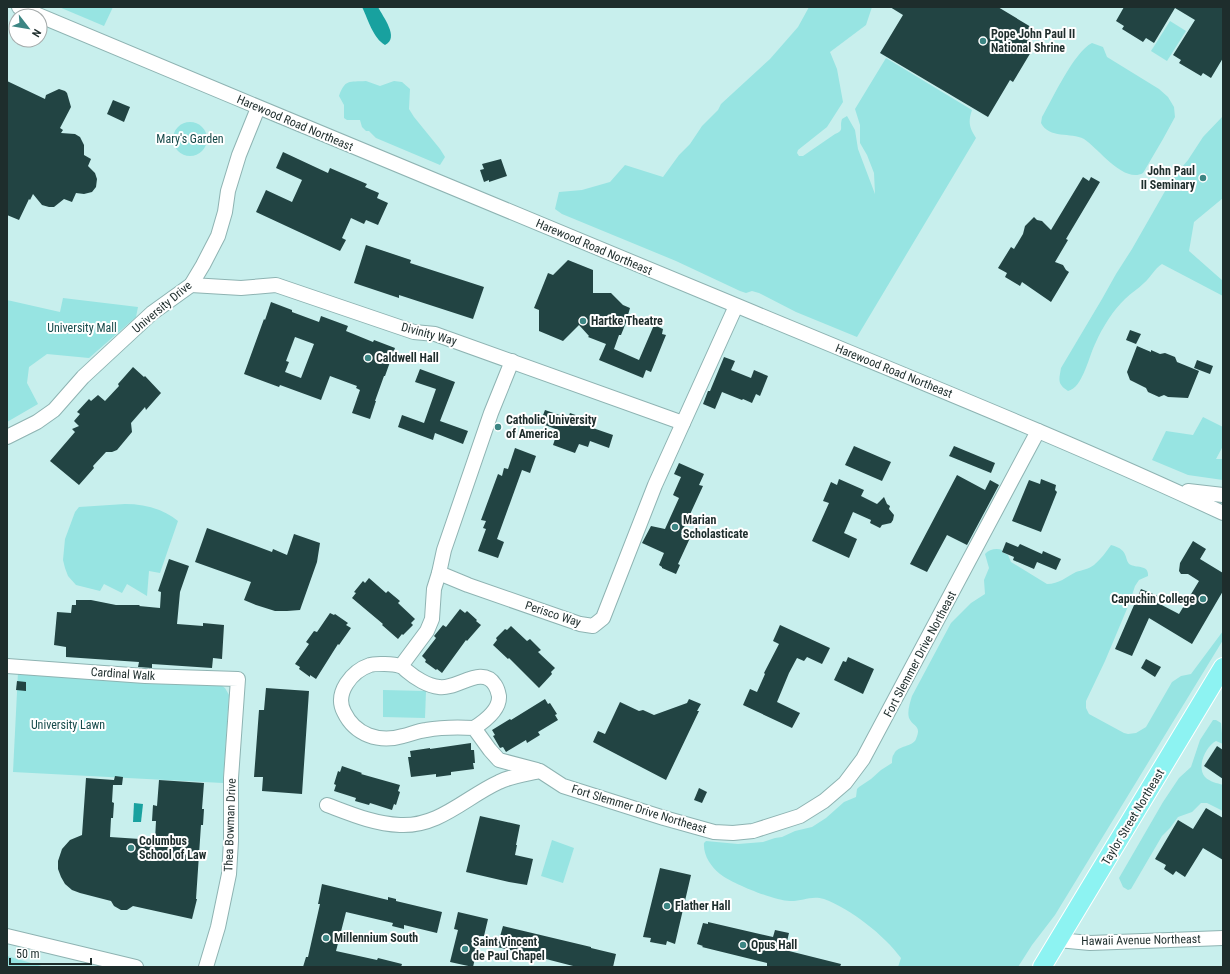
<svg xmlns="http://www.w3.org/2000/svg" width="1230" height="974" font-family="'Roboto Condensed',sans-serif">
<rect width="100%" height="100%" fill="#c8efed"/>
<!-- green -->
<g fill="#97e4e2">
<path d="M59,7H113L104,26Z"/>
<path d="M809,7H872L866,25L830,52L837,69L843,102L827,127L798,150L797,153L799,156H803L835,134C845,130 839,128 842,119L847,116L855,130L858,149L875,194L874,173L867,155L860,143V125L855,109L886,58L972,110C968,122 969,127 976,138L857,337L796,312L759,293L752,291L746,293L740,291L676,261L562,214L555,209L559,192L582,190L610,182L625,165L663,177L679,155L690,144L702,126L718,110L721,104L770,59L798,27Z"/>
<path d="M1170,21L1186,31L1167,61L1151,51Z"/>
<path d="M1092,43L1103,47L1107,57L1159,89L1168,97L1174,107L1175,117L1163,139L1143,173C1124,184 1098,148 1084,139C1071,132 1049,139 1041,123L1042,117C1053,98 1074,52 1092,43Z"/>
<path d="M366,81L380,86L394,81L402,82L410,89L409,109L414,117L440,149L445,157L440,165L376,138L369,131H366L362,127L360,120H347L344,118V105L339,96C345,79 349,82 366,81Z"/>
<path d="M1223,116V198L1194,222L1189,251L1223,281V296L1162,264C1154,269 1151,277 1144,283C1138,289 1131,293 1125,299C1114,309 1102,328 1096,342C1089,355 1083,388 1068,391C1057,384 1059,380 1061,368L1102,299L1116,274L1132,249L1172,179L1188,160L1203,137Z"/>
<circle cx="190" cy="139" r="17"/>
<path d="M63,298L138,307L136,317L89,358L47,354L29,367L27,383L38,404L7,422V300L60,312Z"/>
<path d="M1203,417L1223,427V446L1216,459H1223V480L1188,475L1152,460L1166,431L1193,435Z"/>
<path d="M125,504C145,504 163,509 178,521L160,573L149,571L147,596L127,584L122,593L104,584L100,591L76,585L68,576L65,568L63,560L65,539L75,512L79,507Z"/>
<path d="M1111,545C1131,550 1123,561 1131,565C1138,568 1149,565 1148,576L1139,580L1135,586L1129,604L1105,661L1086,701V708L1089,714L1124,733L1128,734L1136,733L1146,727L1172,682L1181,676L1191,674L1223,631V640L1055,915L1032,945L1018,967H898L901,958C884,935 851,909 824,899C812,895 803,901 791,901C777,902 731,883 720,874C711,867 703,855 704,843L706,841L738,844L763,842L775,838L782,837L795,831L812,827L826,818L844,802L856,797L857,789L859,787L871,779L881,770L892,763C892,760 892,756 894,754C898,745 913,747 916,739C922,725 913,727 909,718C907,711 910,703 912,696L951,623L971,603L985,594L984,580L989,568L985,554C989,549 997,548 1002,550V552L1008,555L1011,562L1047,584C1059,584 1066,577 1076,572C1082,570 1089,569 1094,565C1101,559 1106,552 1111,545Z"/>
<path d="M18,672L222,686L225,688L229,695L223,783L13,772Z"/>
<path d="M383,690L426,691L425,718L383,717Z"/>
<path d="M1213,720H1216L1221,723L1223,744L1216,741C1206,746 1196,767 1205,777C1210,782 1217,783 1223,785V811L1207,803H1201L1192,812L1178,817L1170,828L1162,836L1131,889L1128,890L1123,887L1119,878L1163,802L1179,778L1191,767L1200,740Z"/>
<path d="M552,840L574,848L563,883L541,876Z"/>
<path d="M7,956L45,967H7Z"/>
</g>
<!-- water -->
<g fill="#18a19f">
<path d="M362,7H378C383,17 400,38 385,45C373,38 368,19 362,7Z"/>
<path d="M134,803L143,804L141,822H133Z"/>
</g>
<!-- building -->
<g fill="#224443" fill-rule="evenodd">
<path d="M890,7H998L1036,30L1026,46L1031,52L1013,82L1010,80L988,117L880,53L903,15Z"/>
<path d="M1124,7H1223V58L1211,78L1203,73L1201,76L1179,63L1181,60L1173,55L1195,20L1175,8L1154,43L1146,38L1143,42L1122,29L1124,26L1116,21Z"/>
<path d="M7,81L45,99L46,95L59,89L65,91L67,93L71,107L60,128L63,130L61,133L75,134L80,137L84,145V155L91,159L88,166L95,173L97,179L96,187L92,192L84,194L76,193L72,202L64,199L54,207H49L42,205L33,194L30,200L29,199L19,220L7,215Z"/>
<path d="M113,100L130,107L124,122L107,114Z"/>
<path d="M283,152L328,173L330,168L367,184L365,187L379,193L377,198L388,203L378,225L366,220L364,224L351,218L342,238L346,240L340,251L256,212L266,190L292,202L302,180L276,168Z"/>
<path d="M501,159L507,176L489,182V180L484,182L480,170L484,169L482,164Z"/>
<path d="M1083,177L1089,181L1091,177L1100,182L1066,239L1068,240L1055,262L1063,265L1066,270L1069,272L1051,302L1022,282L1020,286L1005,277L1007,273L998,268L1011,247L1014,249L1023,234L1025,226L1034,217L1037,220L1042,221L1051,230Z"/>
<path d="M366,245L411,260L410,263L484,287L473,319L399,295V298L354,283Z"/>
<path d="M568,260L593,270V293H611L623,305L630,308L628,315H629L621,335H619L614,349L639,360L654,325L663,329L662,334L666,335L651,372L646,370L643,378L599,360L606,344L588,337L589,336L579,325L563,341L539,331V310L534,308L548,273L553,275Z"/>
<path d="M271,302L292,310V312L319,322L321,316L348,326L346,331L373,342L374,340L395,348L385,376H384L375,401H376L370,419L352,413L360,390L356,388L357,386L330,376L321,400L280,385L279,387L244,374L264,319L265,320ZM295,337L314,344L301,378L285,372L289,362L286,361Z"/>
<path d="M1130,330L1141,334L1136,344L1126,340Z"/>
<path d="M1137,346L1151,352V350L1160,354L1165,353L1175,357L1177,362L1199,371L1188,398L1168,397L1164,395L1159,397L1148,392L1146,388L1130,380L1127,372Z"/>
<path d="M724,357L735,361L731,370L751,378L754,370L768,376L760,396L756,394L752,403L743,399L742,400L722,392L715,409L703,404L708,391H710Z"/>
<path d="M1197,360L1213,366L1210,374L1194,368Z"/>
<path d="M133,367L144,377L145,376L161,393L146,410L145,407L131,423L132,432L117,450L112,452H106L93,466L94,468L79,485L50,461L75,432L72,429L79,426L74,421L80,414L77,412L89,399L91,401L98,395L105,401L119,386L118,384Z"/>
<path d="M420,369L455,382L440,421L468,431L463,444L435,433L433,440L398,427L402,415L424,423L436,389L415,382Z"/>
<path d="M545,410L568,418L570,413L592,421L590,427L613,435L609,448L590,441L588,447L579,444L575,453L553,445L558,430L540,423Z"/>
<path d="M854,446L891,462L882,481L845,465Z"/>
<path d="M954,446L995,463L991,473L949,456Z"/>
<path d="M515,448L536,456L530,473L522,470L497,539L504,542L498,558L478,551L486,529L483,528L486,521L481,520L498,474L502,476L504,468L508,469Z"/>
<path d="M679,463L704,474L699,485L703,486L681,534L690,538L678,564L680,565L676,574L662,568V567L659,565L664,553L642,543L651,526L665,529L679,498L673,495L681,477L674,474Z"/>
<path d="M957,475L985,490L990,480L999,485L967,545L947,535L927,572L910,564Z"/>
<path d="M839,479L864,490L861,496L877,504L884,497L887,504L890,506L889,509L894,515L893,520L891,523L882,525L880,528L870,523L871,520L853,512L844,533L857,539L849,558L812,541L829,503L823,501L831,482L837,485Z"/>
<path d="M1041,479L1056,485L1055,490L1057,492L1041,532L1012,521L1029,480L1040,484Z"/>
<path d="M207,528L272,552L273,549L287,555L294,534L320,543L317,562L300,610L287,611H275L256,605L244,600L251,582L195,562Z"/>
<path d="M1193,541L1206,549L1200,559L1223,573V591L1192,644L1149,618L1132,656L1115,649L1141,589L1158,596L1156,602L1179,614L1199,581L1188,574H1181L1179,571L1180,563Z"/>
<path d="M1006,542L1018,547L1020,544L1042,554L1043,551L1061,559L1056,570L1037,562L1034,569L1013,560L1014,557L1002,552Z"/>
<path d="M169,559L189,566L180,592L177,624L203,626V623L224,625L222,659L213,658L212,668L152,664V668L138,667L139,662L66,657V647L54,645L57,612L71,613L72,605H76V600H91L116,605H140L139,606L160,608L161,592L158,591Z"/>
<path d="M369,578L386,593L388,591L400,601L398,603L415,619L411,623L413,625L403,635L402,634L398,639L382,625L383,624L352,598L356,593L354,592L363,581L365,583Z"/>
<path d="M460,609L465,613L467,611L477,620L476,621L481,625L467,641L466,640L442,673L437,669L436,670L425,662L426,660L422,656L436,638L434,636L443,625L446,627Z"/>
<path d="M330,613L334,615L335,614L348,623L346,625L351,628L339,645L338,644L316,679L310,675V677L299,669L300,667L295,664L309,644L306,642L314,631L317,632Z"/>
<path d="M780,625L830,648L822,664L807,657L804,661L797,658L789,673L777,702L800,713L792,728L743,705L750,689L757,692L765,674L764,673L779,644L773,641Z"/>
<path d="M511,626L527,641L530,639L541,650L538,652L555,668L551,672L552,674L539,688L509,658L508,659L493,645L497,640L496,638L505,629L507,630Z"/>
<path d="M848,657L874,669L863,694L834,680L843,661L846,662Z"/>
<path d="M1146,659L1161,667L1155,677L1141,668Z"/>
<path d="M17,681L26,682V691L16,690Z"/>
<path d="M266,688L309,691L302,794L262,791L263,777H254L259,710H264Z"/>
<path d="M545,699L548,704L550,703L557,714L555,715L558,720L538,732L540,735L527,743L526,740L506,752L503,747L500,748L493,736L495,735L492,730L510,719L511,720Z"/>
<path d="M689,699L701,704L697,711H699L666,780L593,742L598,731L605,734L620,702L639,711L643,710L654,715L687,703Z"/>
<path d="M471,743V750H474L475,763H473L474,769L451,772V775L436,777V774L411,777L408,757H411L410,751L430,748V749Z"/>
<path d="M1217,746L1223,750V779L1204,766Z"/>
<path d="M342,766L362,773L361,774L400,785L398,791L400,792L396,805L394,804L392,810L370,803L369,805L355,801L356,798L334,791L336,785L334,784L338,771L340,772Z"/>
<path d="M115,776L123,777L122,785H113L112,802L114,803L113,818H111L110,837L155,840L156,821H152L153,805L157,806L159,780L204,783L202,809H204L203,825H201L196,899H197L192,919L133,906L127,910H121L114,906L111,901L80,893L72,890L65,884L61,877L58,869V861L62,849L70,840L82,835L86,778L114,780Z"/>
<path d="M699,788L707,792L702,803L694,800Z"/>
<path d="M1206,808L1223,818V860L1203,848L1185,877L1176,871L1173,875L1164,869L1166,865L1155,859L1178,820L1193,829Z"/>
<path d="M480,816L520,825L516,845H517L515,855L533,859L527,885L509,882L466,872Z"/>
<path d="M660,868L691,875L675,944L667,941L666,945L650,942L651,938L643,937Z"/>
<path d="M322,884L388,900V897L396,899V901L442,912L437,933L404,925V929L392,926L393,923L346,912L336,951L377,960L378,958L402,964L401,967H303L306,957H308L320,904H318Z"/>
<path d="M458,912L488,919L484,936H480L473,967L450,962L458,930L454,929Z"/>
<path d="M708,922L773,937L775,930L789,933L785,950L841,964L840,967H767V963L702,947L703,946L697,944L703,923L708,924Z"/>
<path d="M503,926L591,947V948L616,954L613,967H577L542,958L541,961L530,958L531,955L497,947Z"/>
</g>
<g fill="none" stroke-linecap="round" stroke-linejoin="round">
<!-- minor casing -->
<g stroke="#8eb3b2" stroke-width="16">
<g id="minor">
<path d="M19,7C255,106 491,204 728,302C893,371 1060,437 1223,513"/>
<path d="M191,285L241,288L276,285L414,332L435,334L683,423"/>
<path d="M512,361L491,413L444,550L439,573L468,585L580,624L593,626L603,618L655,485L736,306"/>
<path d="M7,437L37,422L54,410L83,377L152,313L191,285L203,265L218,236L225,212L228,191L239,155L258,108"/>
<path d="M1188,491L1223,495"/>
<path d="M7,666L145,676L238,679L231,778V841L229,874L218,927L206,967"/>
<path d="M401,666L427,631L432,619L434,589L439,573"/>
<path d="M474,728C485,721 500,710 499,696C498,691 497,688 495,685C482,664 457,690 439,687C428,686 415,678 407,671C404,669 403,666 400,666C394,664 375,663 370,665C352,671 334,693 344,712C355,735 379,743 403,736C411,734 418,731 426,730C443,727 457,727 474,728L490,750L499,760L537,770"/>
<path d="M327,805C351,814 374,824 400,825C439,827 466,797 499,782C511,776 527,774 540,771L563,786L664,818L714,832L733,833L753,831L800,816L824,801L845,783L863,759L1038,431"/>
<path d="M7,936L136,967"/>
<path d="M1058,940L1090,943L1223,938"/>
</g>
</g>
<!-- major casing -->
<g stroke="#fff" stroke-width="20">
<path id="major" d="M1042,967L1223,667"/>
</g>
<!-- minor -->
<use href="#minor" stroke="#fff" stroke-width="14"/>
<!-- major -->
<use href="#major" stroke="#8df3f2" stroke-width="18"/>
</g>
<!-- markers -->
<g fill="#3c8583" stroke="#fff" stroke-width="1.5">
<circle cx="983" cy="41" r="4"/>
<circle cx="1203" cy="178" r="4"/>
<circle cx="583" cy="321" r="4"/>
<circle cx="368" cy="358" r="4"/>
<circle cx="498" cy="427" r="4"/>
<circle cx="675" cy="527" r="4"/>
<circle cx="1203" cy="599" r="4"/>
<circle cx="131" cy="848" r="4"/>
<circle cx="667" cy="906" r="4"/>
<circle cx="326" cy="938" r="4"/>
<circle cx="743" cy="945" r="4"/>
<circle cx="465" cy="949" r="4"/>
</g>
<g text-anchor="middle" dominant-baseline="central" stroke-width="4" stroke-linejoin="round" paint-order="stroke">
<!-- poi labels -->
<g font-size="12" font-weight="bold" fill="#1e2d2c" stroke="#fff" text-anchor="start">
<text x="991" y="34">Pope John Paul II<tspan x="991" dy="14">National Shrine</tspan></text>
<text x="1195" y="171" text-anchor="end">John Paul<tspan x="1195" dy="14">II Seminary</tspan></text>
<text x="591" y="321">Hartke Theatre</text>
<text x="376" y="358">Caldwell Hall</text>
<text x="506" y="420">Catholic University<tspan x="506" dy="14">of America</tspan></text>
<text x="683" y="520">Marian<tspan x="683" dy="14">Scholasticate</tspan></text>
<text x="1195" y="599" text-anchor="end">Capuchin College</text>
<text x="139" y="841">Columbus<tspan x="139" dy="14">School of Law</tspan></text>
<text x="675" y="906">Flather Hall</text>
<text x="334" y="938">Millennium South</text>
<text x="473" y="942">Saint Vincent<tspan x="473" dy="14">de Paul Chapel</tspan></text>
<text x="751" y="945">Opus Hall</text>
</g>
<!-- street labels -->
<g font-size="12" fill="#1e2d2c" stroke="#fff">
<text transform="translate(295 123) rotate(23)">Harewood Road Northeast</text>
<text transform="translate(594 247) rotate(23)">Harewood Road Northeast</text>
<text transform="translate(162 307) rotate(-40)">University Drive</text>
<text transform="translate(429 334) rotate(15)">Divinity Way</text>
<text transform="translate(894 371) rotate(22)">Harewood Road Northeast</text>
<text transform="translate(553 614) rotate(18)">Perisco Way</text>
<text transform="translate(920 654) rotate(-62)">Fort Slemmer Drive Northeast</text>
<text transform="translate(123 674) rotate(4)">Cardinal Walk</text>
<text transform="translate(639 809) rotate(17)">Fort Slemmer Drive Northeast</text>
<text transform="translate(1133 817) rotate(-59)">Taylor Street Northeast</text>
<text transform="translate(230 825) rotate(-88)">Thea Bowman Drive</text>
<text transform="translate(1141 940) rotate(-1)">Hawaii Avenue Northeast</text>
</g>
<!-- park labels -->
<g font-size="12" fill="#174b4b" stroke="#fff">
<text x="190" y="139">Mary's Garden</text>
<text x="82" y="328">University Mall</text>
<text x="68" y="725">University Lawn</text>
</g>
</g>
<!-- border -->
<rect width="1230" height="974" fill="none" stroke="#1e2d2c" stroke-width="16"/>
<!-- north arrow -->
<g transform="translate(28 28) rotate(121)"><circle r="19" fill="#ffffff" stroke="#a5abab"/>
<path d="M0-3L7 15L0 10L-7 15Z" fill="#3c8583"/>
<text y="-6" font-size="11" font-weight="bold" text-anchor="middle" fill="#1e2d2c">N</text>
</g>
<!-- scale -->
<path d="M10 958v6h81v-6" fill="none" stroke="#1e2d2c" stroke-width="2"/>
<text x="16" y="958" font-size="12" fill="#1e2d2c" stroke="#ffffff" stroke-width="3" paint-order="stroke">50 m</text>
</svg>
